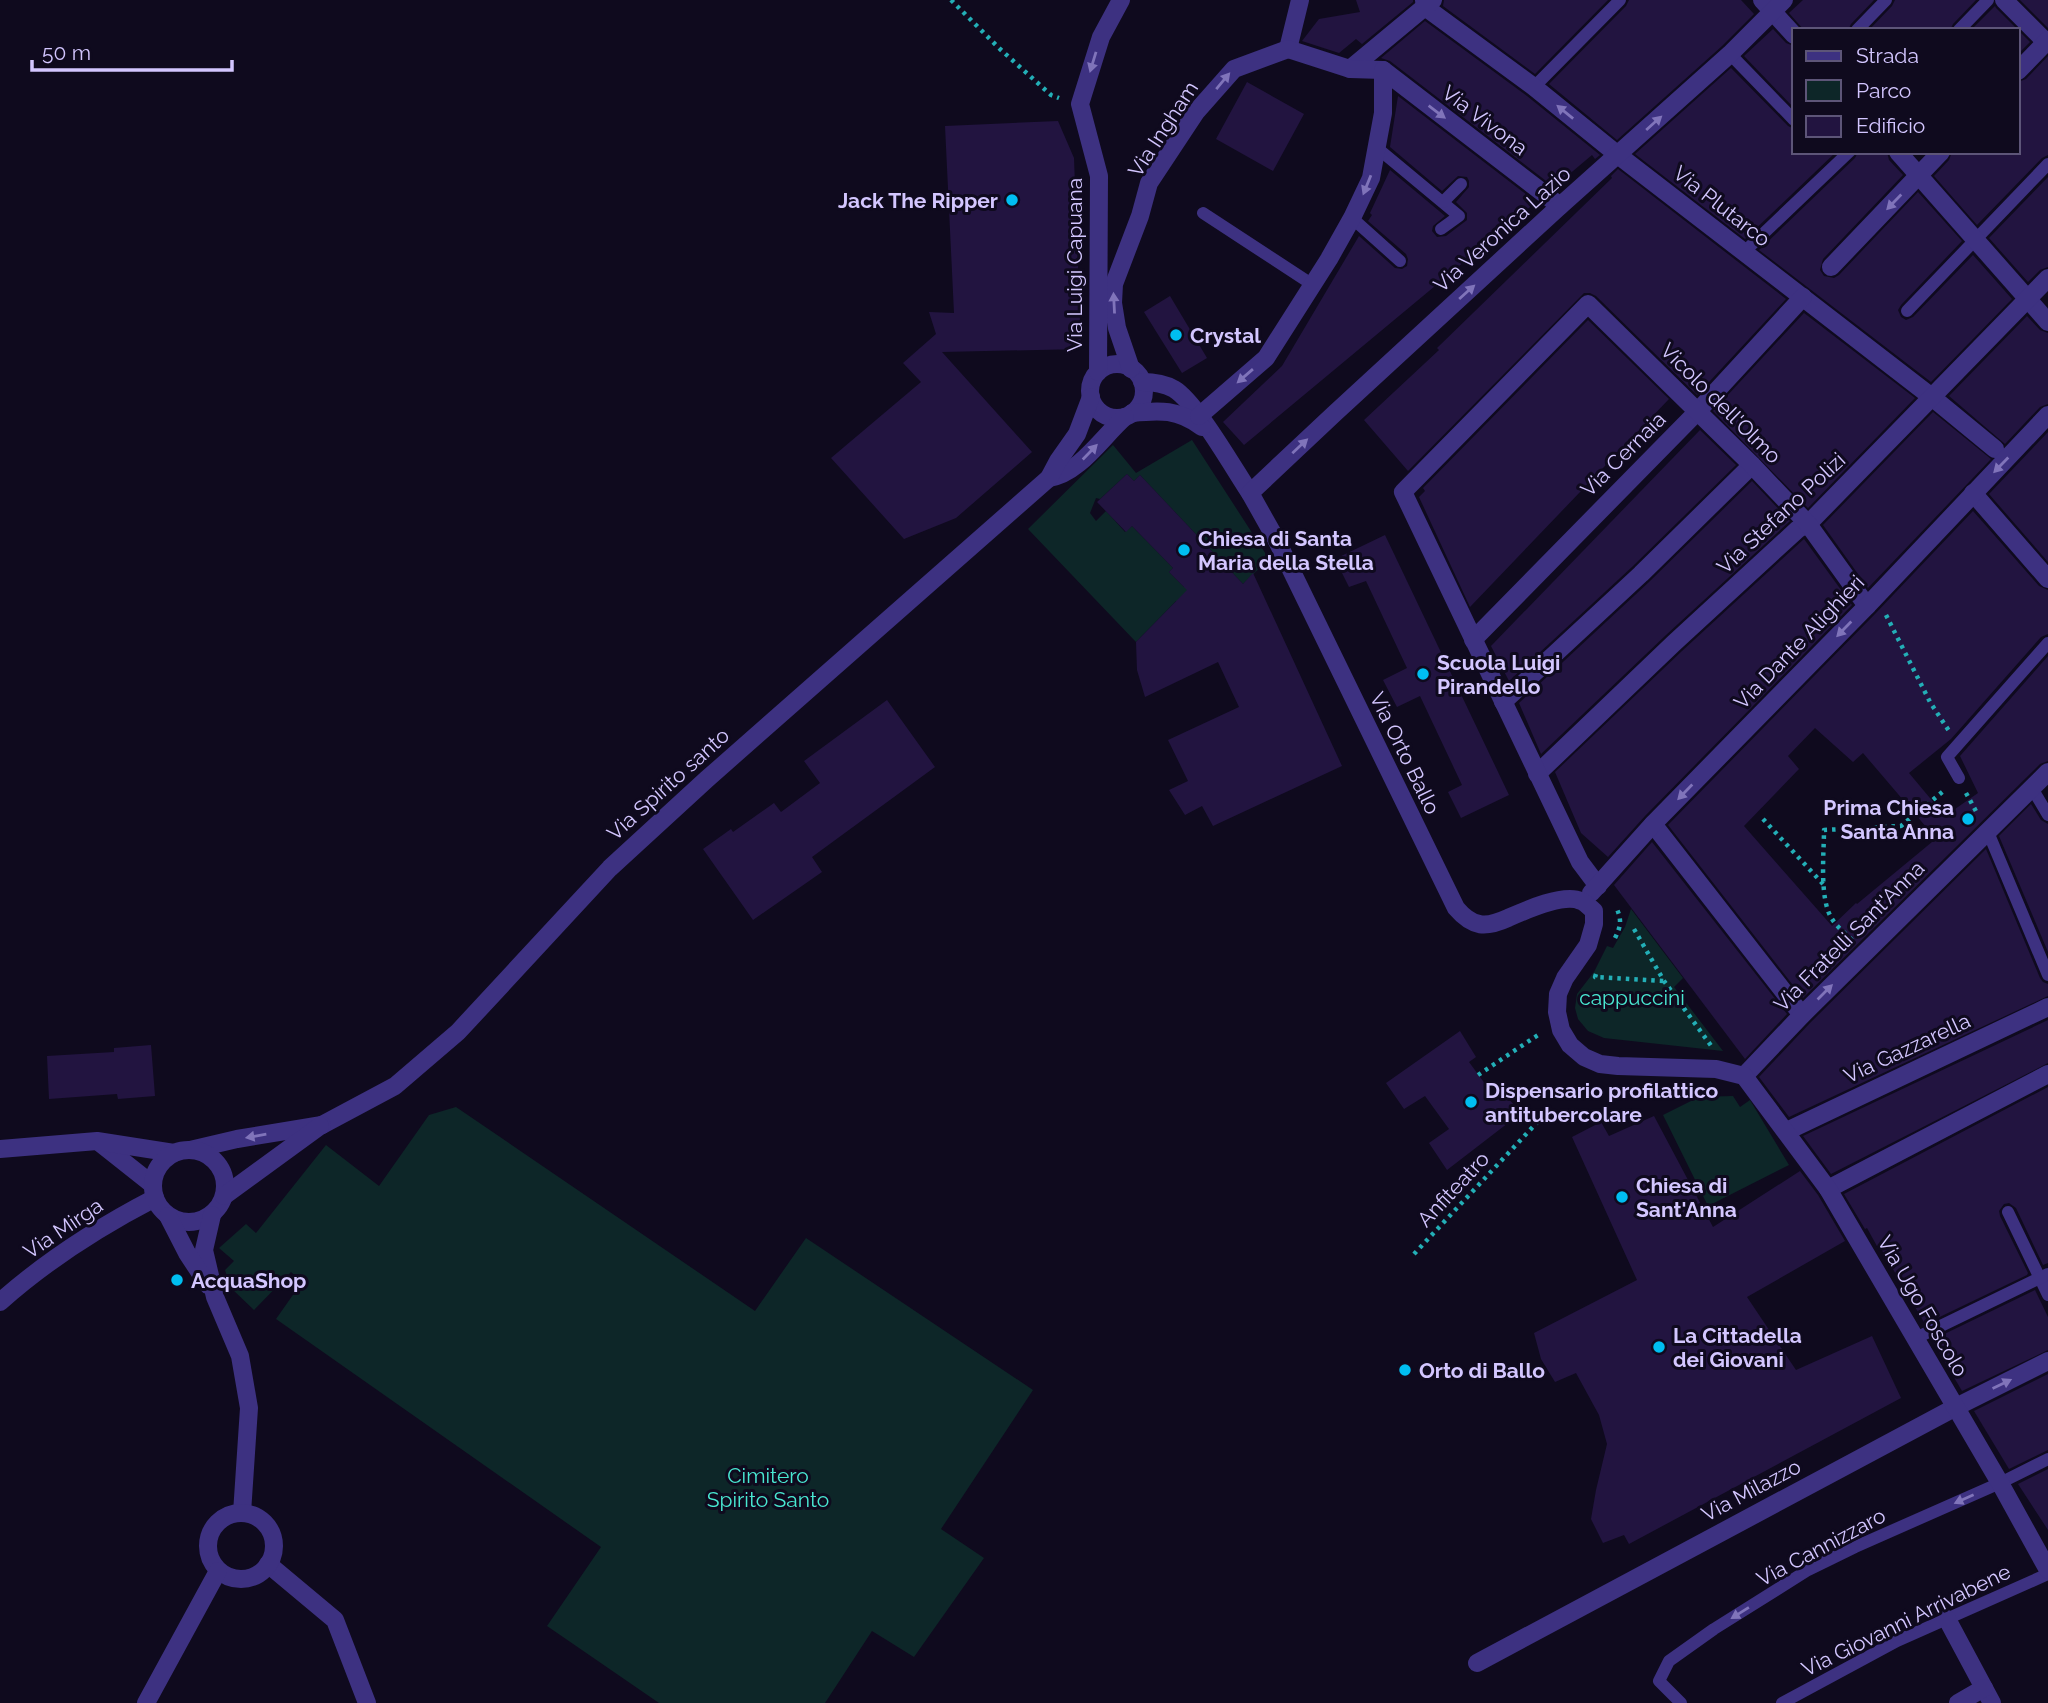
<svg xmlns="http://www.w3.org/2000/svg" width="2048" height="1703" font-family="Raleway,sans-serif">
<rect width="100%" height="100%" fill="#0f0a1e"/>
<!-- green -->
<g fill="#0d2628">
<path d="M1192,440L1269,559L1243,584L1140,475L1134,481L1127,474L1100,499L1096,498L1090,513L1096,521L1106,511L1125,532L1132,526L1173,568L1169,572L1184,587L1188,584L1214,611L1176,601L1136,642L1028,529L1113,445L1136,473Z"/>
<path d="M1631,909L1683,978L1674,987L1723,1051L1604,1038L1588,1031L1578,1019L1575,1008L1577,994L1594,972L1607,946L1613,948L1625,927Z"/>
<path d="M1733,1096L1740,1107L1750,1100L1789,1165L1708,1206L1663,1115L1699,1097Z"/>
<path d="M456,1107L755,1311L806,1238L1033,1390L941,1529L984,1558L914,1657L872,1631L825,1703H659L547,1626L601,1547L276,1319L302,1282L291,1272L254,1310L231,1288L225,1270L234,1261L219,1248L246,1224L256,1233L326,1145L379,1186L429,1115Z"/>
</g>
<!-- building -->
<g fill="#221440" fill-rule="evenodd">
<path d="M1356,0H1413V2L1362,44L1356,39L1339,53L1302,41L1319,19L1360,12Z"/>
<path d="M1444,0H1608L1535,74L1443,6Z"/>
<path d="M1629,0H1741L1754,14L1722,46L1617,140L1549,84L1626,6Z"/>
<path d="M1803,0H1874L1851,24L1848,30H1804L1789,13Z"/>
<path d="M1895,0H1976L1953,24L1950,30H1869L1892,6Z"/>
<path d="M2020,0H2048V28Z"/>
<path d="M1995,6L1996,8L2018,30H1971Z"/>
<path d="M1425,21L1527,96L1600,155L1595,159L1592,155L1554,187L1390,61L1381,58Z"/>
<path d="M1773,29L1786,43L1794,46V108L1744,56Z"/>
<path d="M2018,30L2030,42L2018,54Z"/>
<path d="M2048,56V155L2042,158L1977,225L1934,176L1949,160L1952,152H2018V82L2026,79Z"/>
<path d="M1731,68L1788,126L1794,129V152H1836L1745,239L1635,154Z"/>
<path d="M1247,82L1304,114L1273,171L1216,139Z"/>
<path d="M1398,96L1536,202L1244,445L1223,422L1282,366L1359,236L1395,268L1402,269L1407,266L1408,259L1406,254L1368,221L1372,215L1370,213L1390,170L1445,216L1433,226L1432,231L1437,237L1446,236L1467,220V213L1456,202L1469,187V181L1467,177L1458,176L1442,191L1390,147Z"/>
<path d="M1058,121L1074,158L1081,349L942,352L1032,452L956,518L904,539L831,458L921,382L903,363L936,334L929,312L954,313L945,126Z"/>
<path d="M1858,152H1887L1889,160L1903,175L1823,259L1820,270L1824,276L1834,278L1839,275L1918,192L1962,241L1901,305L1898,310L1901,317L1906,320L1913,317L1973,255L2012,299L1931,382L1759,250L1855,158Z"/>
<path d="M1618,169L1786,299L1697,395L1596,296L1590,293H1584L1408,471L1364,420L1439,350L1437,348L1612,178L1611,176Z"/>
<path d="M2048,177V267L2040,270L2028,282L1989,238Z"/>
<path d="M1170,296L1207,358L1182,373L1144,312Z"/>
<path d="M1804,313L1915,398L1808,508L1713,411Z"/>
<path d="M2027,316L2040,330L2048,333V404L2040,407L2005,444L1949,396Z"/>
<path d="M1588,320L1669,399L1470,607L1419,497L1425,491L1423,488Z"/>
<path d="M1933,412L1991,459L1868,588L1823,525Z"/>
<path d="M1700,430L1736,465L1633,566L1509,681L1491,646Z"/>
<path d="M2048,432V562L1989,494Z"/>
<path d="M1127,474L1134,481L1140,475L1243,584L1253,573L1342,766L1213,826L1202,806L1185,815L1169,790L1188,781L1168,740L1239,707L1218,662L1145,697L1137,670L1136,642L1187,590L1169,572L1173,568L1132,526L1126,532L1097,502Z"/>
<path d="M1752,481L1790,521L1666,635L1541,754L1519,703L1649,582Z"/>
<path d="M1973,511L2039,586L2048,590V634L2041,637L1951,739L1909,773L1945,816L1978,793L1960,756L2048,656V761L2040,764L1803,998L1668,825L1875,614ZM1815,728L1853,762L1863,753L1933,835L1929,838L1932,842L1857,904L1856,903L1832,926L1744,826L1799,769L1788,756Z"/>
<path d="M1385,535L1509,795L1461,818L1448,792L1462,785L1420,696L1397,707L1383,680L1407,668L1366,581L1349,587L1335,559Z"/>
<path d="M1804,539L1852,605L1645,816L1608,857L1581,833L1555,772L1682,651Z"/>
<path d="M887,700L935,767L812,857L822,872L753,920L703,849L731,829L733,832L774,803L781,812L820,783L804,761Z"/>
<path d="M2031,804L2041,820L2048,824V952L1999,836Z"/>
<path d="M1652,842L1787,1014L1745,1059L1614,885Z"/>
<path d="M1986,849L2040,978L2043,982L2048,984V996L1789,1117L1759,1077L1810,1023Z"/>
<path d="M2048,1020V1063L1831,1174L1803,1136Z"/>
<path d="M1460,1031L1476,1057L1469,1062L1494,1096L1501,1090L1521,1113L1447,1170L1429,1143L1449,1129L1425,1096L1404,1109L1386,1083Z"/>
<path d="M151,1045L155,1096L118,1099L117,1094L49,1099L47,1056L114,1052V1048Z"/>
<path d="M2048,1087V1263L2043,1265L2016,1208L2009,1203L2004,1204L1999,1211L2000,1216L2028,1273L2027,1275L1925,1324L1880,1247L1878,1248L1867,1228L1865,1229L1844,1194Z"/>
<path d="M1654,1116L1713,1227L1800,1171L1818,1195L1845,1241L1747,1297L1796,1370L1872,1336L1901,1398L1629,1544L1624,1535L1603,1543L1591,1519L1596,1490L1607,1444L1599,1415L1576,1373L1555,1382L1541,1359L1534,1333L1637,1280L1572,1137L1601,1122L1609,1136Z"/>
<path d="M2035,1290L2048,1317V1350L1962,1391L1932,1340Z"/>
<path d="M2048,1374V1450L2009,1469L1974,1411Z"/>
<path d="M2048,1469V1530L2018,1484Z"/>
</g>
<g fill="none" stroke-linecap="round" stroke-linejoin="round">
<!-- path -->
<g stroke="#23afb7" stroke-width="4.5" stroke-dasharray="3.5 5" stroke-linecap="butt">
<path d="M951,0L1000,49L1051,95L1059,98"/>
<path d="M1886,615L1930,702L1949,731"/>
<path d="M1966,793L1977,813"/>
<path d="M1763,819L1824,885"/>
<path d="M1634,929L1664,981L1712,1047"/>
<path d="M1615,938C1621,926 1622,920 1616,907"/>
<path d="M1852,940C1845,933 1837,927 1832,919C1819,899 1824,854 1824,830L1901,826L1946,789"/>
<path d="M1596,974L1595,977L1664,981"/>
<path d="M1478,1075L1541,1033"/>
<path d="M1414,1254L1544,1115"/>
</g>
<!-- service -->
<g stroke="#3d3181" stroke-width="12">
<path d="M1857,30L1886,0"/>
<path d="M1959,30L1988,0"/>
<path d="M1730,54L1794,120"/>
<path d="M1534,87L1620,0"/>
<path d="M1376,147L1459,216L1441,229"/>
<path d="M1443,202L1461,184"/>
<path d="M1203,213L1313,285"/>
<path d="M1352,218L1400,261"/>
<path d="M1744,252L1849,152"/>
<path d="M1907,311L2048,164"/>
<path d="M1959,778L1947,757L2048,643"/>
<path d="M2032,788L2048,815"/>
<path d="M1988,832L2048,975"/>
<path d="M2008,1212L2048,1295"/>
<path d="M1916,1338L2048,1274"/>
<path d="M1681,1703L1659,1681L1669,1661L1714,1629L1808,1570L1855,1547L2000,1483L2048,1459"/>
<path d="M1782,1703L1897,1641L2048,1574"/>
</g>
<!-- minor -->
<g stroke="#3d3181" stroke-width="18">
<path d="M1424,0L1425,7L1534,87L1618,155L1933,398L1995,449"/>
<path d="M1762,0L1794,35"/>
<path d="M2004,0L2048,44"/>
<path d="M1288,49L1300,0"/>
<path d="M1350,69L1433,0"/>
<path d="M1383,70L1560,206"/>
<path d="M2018,71L2048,40"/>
<path d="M1898,152L2048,322"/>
<path d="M1831,267L1941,152"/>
<circle cx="1117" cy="391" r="27"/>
<path d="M1131,369L1117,328L1113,303L1114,284L1140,216L1149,183L1196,112L1234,69L1288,49L1350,69L1383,70"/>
<path d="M1098,372L1099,176L1080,104L1101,37L1121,0"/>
<path d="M1142,382C1153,382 1165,384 1174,389C1196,402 1234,469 1250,493"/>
<path d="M1132,413C1160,410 1178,409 1202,427"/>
<path d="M1199,416L1266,358L1329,259L1352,218L1371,178L1383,113V70"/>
<path d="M1049,478C1079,474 1103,436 1125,417"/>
<path d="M1973,493L2048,579"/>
<path d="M1473,640L1697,412L1803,297"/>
<path d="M1503,702L1641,574L1752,465"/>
<path d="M1537,774L1674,643L1798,529L1808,524L2048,278"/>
<path d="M1653,824L1802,1015"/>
<path d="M1598,886L1580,862L1403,492L1588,304L1752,465L1808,524L1867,606"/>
<path d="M1591,893L1653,824L1867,606L2048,415"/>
<path d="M1744,1076L1802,1015L2048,772"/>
<path d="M322,1125L395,1086L458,1032L610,868L707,779L1049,478L1058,461L1077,434L1091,397"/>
<path d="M1787,1131L2048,1007"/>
<path d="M1828,1189L2048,1074"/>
<path d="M0,1302C46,1261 101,1226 155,1198"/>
<path d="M268,1564L335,1620L367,1703"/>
<path d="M1947,1619L1992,1703"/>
<path d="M1477,1663L1956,1407L2048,1361"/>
<path d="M1958,1703L1984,1688"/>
</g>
<!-- tertiary -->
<g stroke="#3d3181" stroke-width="18">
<path d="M1784,0L1730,54L1560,206L1334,414L1250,493L1277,541L1456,908C1473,928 1486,928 1508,918C1526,910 1564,893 1581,901C1586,903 1590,908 1594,911V924L1588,945L1565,978L1558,994L1557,1012L1561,1030L1570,1045L1584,1057L1600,1064L1618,1066L1716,1069L1744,1076L1828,1189L2000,1483L2048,1570"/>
<path d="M100,1143L153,1185"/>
<path d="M0,1149L97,1141L174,1153"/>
<path d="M190,1150L237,1139L322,1125"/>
<circle cx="189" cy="1186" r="36"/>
<path d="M224,1196L320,1126"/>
<path d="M212,1215L204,1250L215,1297L240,1356L249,1408L242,1513"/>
<path d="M168,1216L187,1253L208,1285"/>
<circle cx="241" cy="1546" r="33"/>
<path d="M146,1703L218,1571"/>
</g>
</g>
<!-- one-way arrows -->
<defs><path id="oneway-solid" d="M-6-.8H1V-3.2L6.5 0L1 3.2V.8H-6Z" transform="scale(1.75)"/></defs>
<g fill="#8074ba">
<use href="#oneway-solid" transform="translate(1093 62) rotate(107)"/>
<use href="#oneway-solid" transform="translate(1223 81) rotate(-50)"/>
<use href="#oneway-solid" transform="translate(1437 112) rotate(37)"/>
<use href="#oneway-solid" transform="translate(1565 112) rotate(-141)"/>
<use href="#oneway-solid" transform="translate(1654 123) rotate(-42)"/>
<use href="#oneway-solid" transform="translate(1367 185) rotate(112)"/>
<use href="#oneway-solid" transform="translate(1894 202) rotate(134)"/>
<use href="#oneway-solid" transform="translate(1467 292) rotate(-42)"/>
<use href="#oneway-solid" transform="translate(1114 303) rotate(-93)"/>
<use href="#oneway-solid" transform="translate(1245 376) rotate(139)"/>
<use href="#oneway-solid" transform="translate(1300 446) rotate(-43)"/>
<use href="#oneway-solid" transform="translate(1090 452) rotate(-46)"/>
<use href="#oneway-solid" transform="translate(2001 465) rotate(134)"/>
<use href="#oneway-solid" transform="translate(1844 629) rotate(134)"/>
<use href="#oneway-solid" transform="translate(1685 792) rotate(134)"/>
<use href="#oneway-solid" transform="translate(1825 992) rotate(-45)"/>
<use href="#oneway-solid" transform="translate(256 1136) rotate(170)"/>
<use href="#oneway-solid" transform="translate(2002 1384) rotate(-26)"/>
<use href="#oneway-solid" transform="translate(1964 1499) rotate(156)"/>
<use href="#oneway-solid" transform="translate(1740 1613) rotate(148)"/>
</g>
<!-- markers -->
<g fill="#00bef1" stroke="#0f0a1e" stroke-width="2.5">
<circle cx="1012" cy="200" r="7"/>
<circle cx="1176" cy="335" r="7"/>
<circle cx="1184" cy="550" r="7"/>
<circle cx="1423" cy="674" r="7"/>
<circle cx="1968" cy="819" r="7"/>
<circle cx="1471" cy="1102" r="7"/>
<circle cx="1622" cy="1197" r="7"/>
<circle cx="177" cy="1280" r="7"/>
<circle cx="1659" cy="1347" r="7"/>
<circle cx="1405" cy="1370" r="7"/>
</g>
<g text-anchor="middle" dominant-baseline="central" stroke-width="6" stroke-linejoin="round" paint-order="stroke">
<!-- street labels -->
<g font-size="21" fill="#d3c6ff" stroke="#0f0a1e">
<text transform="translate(1485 120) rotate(37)">Via Vivona</text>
<text transform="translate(1163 129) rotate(-57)">Via Ingham</text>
<text transform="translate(1722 206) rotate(38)">Via Plutarco</text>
<text transform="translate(1502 229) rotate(-42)">Via Veronica Lazio</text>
<text transform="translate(1074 265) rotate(-90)">Via Luigi Capuana</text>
<text transform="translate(1721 403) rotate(45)">Vicolo dell'Olmo</text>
<text transform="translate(1623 454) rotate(-45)">Via Cernaia</text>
<text transform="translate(1781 513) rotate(-43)">Via Stefano Polizi</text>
<text transform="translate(1799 642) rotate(-46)">Via Dante Alighieri</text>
<text transform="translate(1405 753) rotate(64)">Via Orto Ballo</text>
<text transform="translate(668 784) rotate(-42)">Via Spirito santo</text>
<text transform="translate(1849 936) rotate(-45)">Via Fratelli Sant'Anna</text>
<text transform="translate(1907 1048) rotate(-25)">Via Gazzarella</text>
<text transform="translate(1453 1189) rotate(-47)">Anfiteatro</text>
<text transform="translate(63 1228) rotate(-34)">Via Mirga</text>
<text transform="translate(1923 1306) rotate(60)">Via Ugo Foscolo</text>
<text transform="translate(1751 1490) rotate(-28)">Via Milazzo</text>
<text transform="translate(1821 1547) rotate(-28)">Via Cannizzaro</text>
<text transform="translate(1906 1620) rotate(-26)">Via Giovanni Arrivabene</text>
</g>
<!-- poi labels -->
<g font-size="21" font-weight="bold" fill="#d3c6ff" stroke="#0f0a1e" text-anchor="start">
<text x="998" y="200" text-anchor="end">Jack The Ripper</text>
<text x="1190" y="335">Crystal</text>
<text x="1198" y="538">Chiesa di Santa<tspan x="1198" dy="24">Maria della Stella</tspan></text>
<text x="1437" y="662">Scuola Luigi<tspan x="1437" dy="24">Pirandello</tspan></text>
<text x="1954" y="807" text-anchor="end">Prima Chiesa<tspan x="1954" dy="24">Santa Anna</tspan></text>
<text x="1485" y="1090">Dispensario profilattico<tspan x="1485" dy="24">antitubercolare</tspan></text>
<text x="1636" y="1185">Chiesa di<tspan x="1636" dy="24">Sant'Anna</tspan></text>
<text x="191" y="1280">AcquaShop</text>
<text x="1673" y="1335">La Cittadella<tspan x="1673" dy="24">dei Giovani</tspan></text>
<text x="1419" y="1370">Orto di Ballo</text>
</g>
<!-- park labels -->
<g font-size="21" fill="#49e8d2" stroke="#0f0a1e">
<text x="1632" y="997">cappuccini</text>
<text x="768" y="1475">Cimitero<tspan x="768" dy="24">Spirito Santo</tspan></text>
</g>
</g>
<!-- legend -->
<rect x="1792" y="28" width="228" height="126" fill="#0f0a1e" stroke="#5d5578" stroke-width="2"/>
<rect x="1806" y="51" width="35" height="10" fill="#3d3181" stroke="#5d5578" stroke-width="2"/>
<text x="1856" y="63" font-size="21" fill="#d3c6ff">Strada</text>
<rect x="1806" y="80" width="35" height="21" fill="#0d2628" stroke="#5d5578" stroke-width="2"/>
<text x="1856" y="98" font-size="21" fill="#d3c6ff">Parco</text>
<rect x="1806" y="116" width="35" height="21" fill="#221440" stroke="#5d5578" stroke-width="2"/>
<text x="1856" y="133" font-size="21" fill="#d3c6ff">Edificio</text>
<!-- scale -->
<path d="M32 60v10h200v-10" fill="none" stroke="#d3c6ff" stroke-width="3.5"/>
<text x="42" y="60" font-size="21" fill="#d3c6ff" stroke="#0f0a1e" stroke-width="5" paint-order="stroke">50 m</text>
</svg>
